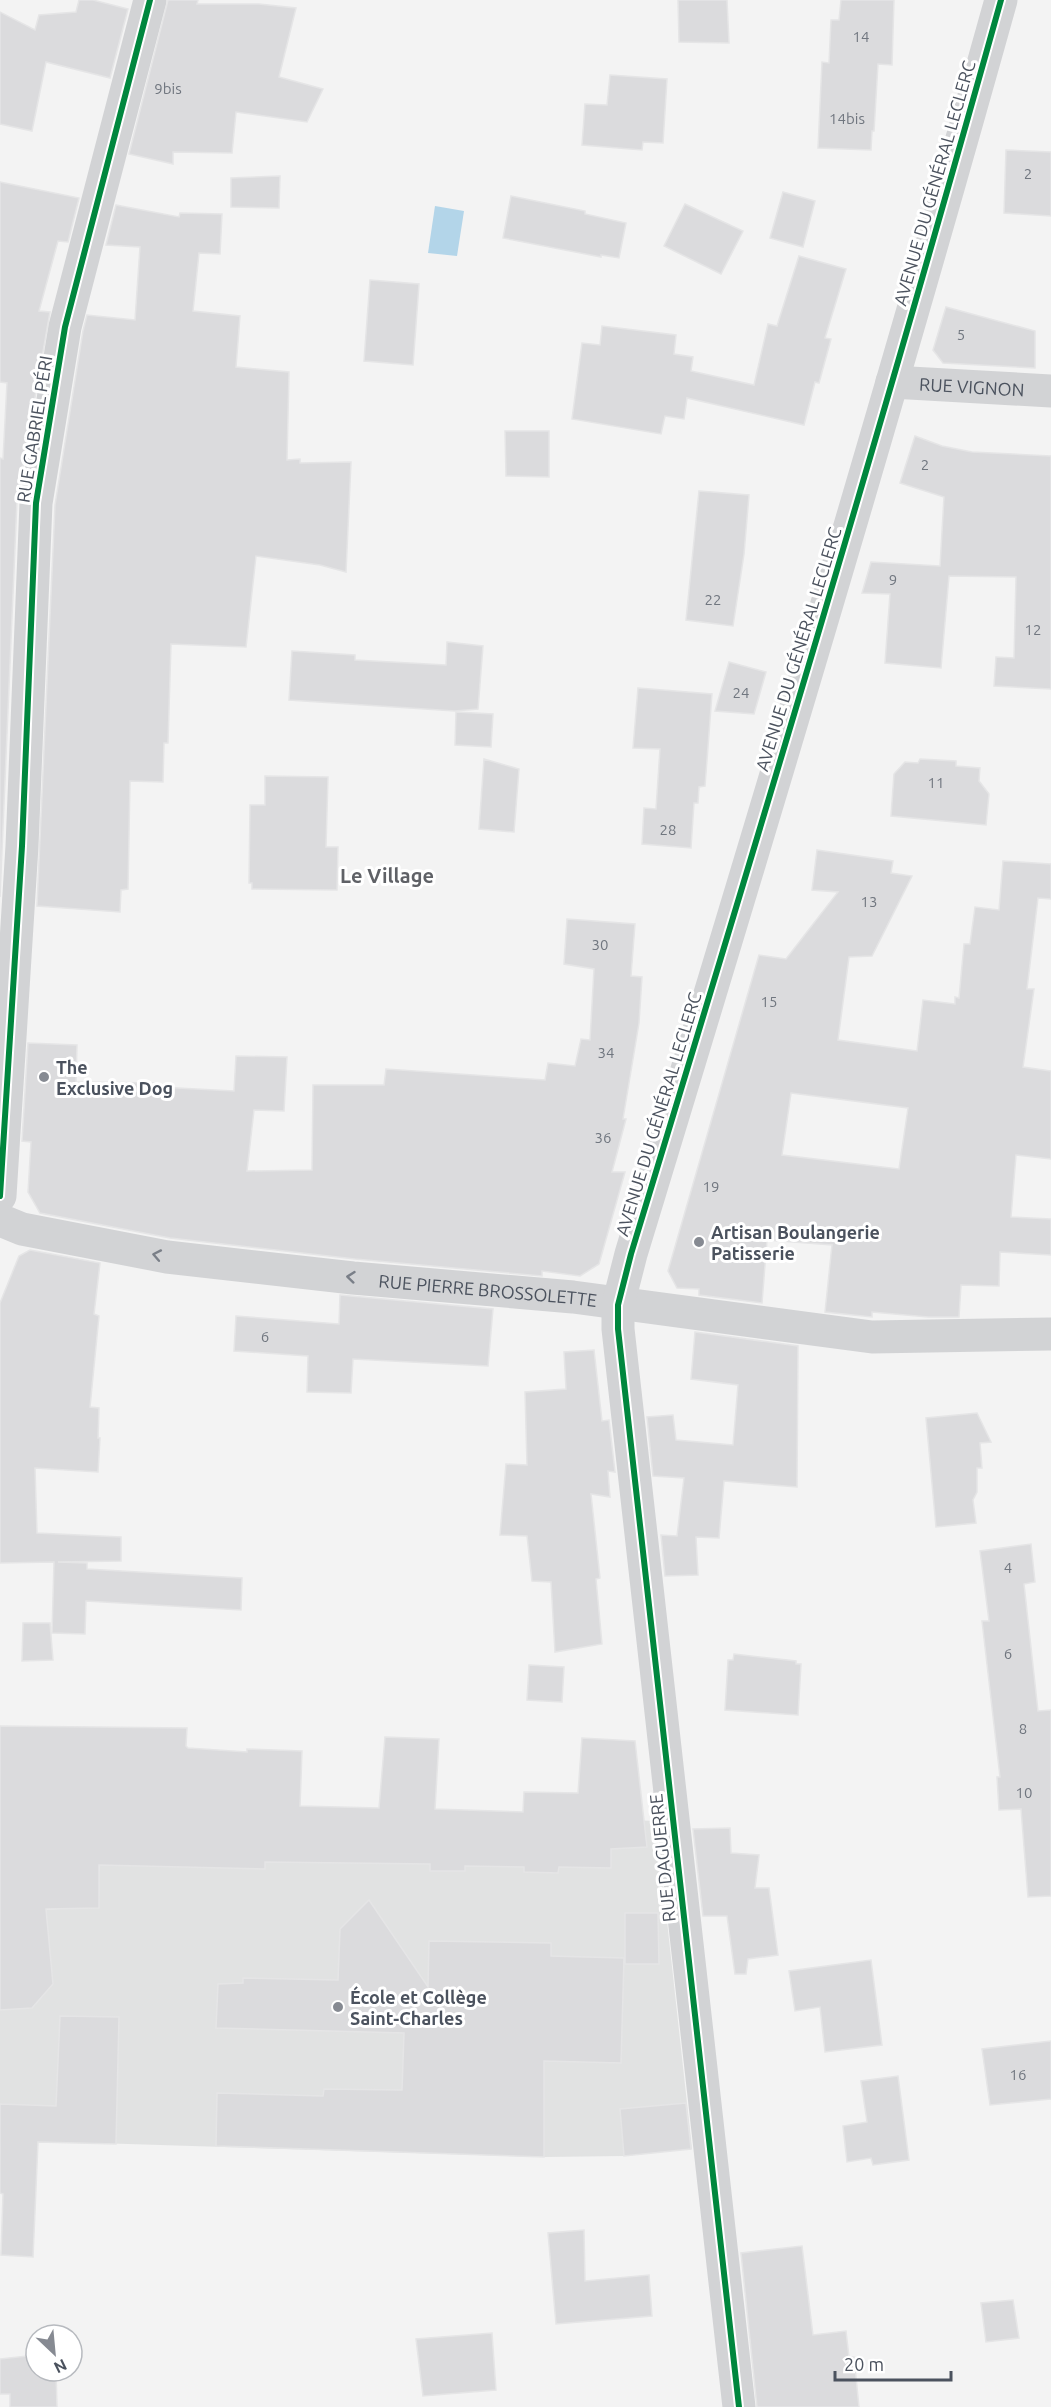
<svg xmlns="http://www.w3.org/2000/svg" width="1051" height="2407" font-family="Ubuntu,sans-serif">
<rect width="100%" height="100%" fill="#f3f3f3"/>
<!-- education -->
<path fill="#e1e2e2" d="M100,1801L656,1821L692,2149L624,2156L544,2157L0,2140V1912L99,1907Z"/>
<!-- water -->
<path fill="#b3d5e9" d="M435,206L464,211L457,256L428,253Z"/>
<!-- building -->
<g fill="#dbdbdd" stroke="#e5e5e6" stroke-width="1.5" fill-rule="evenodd">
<path d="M79,0H93L128,9L110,78L46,62L32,131L0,124V12L35,30L39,15L76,12Z"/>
<path d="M168,0H198L197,4H259L296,8L279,77L323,89L307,122L236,112L232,153L173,152V164L129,154Z"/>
<path d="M678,0H727L729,43L679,42Z"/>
<path d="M841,0H894L892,65L878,64L874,131H872L871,150L818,148L822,62L829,63L831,20H839Z"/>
<path d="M610,75L667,79L663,143L643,142L642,150L582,145L585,104L607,105Z"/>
<path d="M1006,150L1051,152V216L1004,213Z"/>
<path d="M280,176L279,208L231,207V178Z"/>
<path d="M0,182L79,198L68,242L58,241L39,311L50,312L17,500L0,897V458L3,459L7,383L0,382Z"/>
<path d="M783,192L815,201L803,247L770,238Z"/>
<path d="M511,196L585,211V214L626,223L619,258L601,255V257L503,238Z"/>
<path d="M685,204L743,231L721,274L664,246Z"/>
<path d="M116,205L179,217L180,213L222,214L220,254L199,253L193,311L240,316L236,367L289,372L287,460L300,459V463L351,462L346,572L320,565L256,556L246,647L171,644L168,743H164L163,782L130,781L128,889L121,890L120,912L37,906L55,505L83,331L87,315L135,320L140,247L106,245Z"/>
<path d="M799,256L846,269L825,338L831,339L819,383L815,382L804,425L687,398L684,419L665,416L661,434L572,419L582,343L600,345L602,326L676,335L674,354L693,357L691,371L754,385L768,324L777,326Z"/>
<path d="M370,280L419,284L413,365L364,361Z"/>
<path d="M946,307L1035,331V368L943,363L933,350Z"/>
<path d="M505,431H549V477L506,476Z"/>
<path d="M915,436L942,446L972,452L1051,456V689L994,686L996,657L1014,658L1016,577L949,576L941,668L885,663L890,594L862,593L871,562L940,566L944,497L900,483Z"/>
<path d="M699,491L749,495L744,554L733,626L686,620Z"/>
<path d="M447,642L483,646L478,709L455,711L289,700L292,651L355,655V660L446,665Z"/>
<path d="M729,662L766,672L754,714L715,711Z"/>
<path d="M638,688L712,694L705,786L699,787L698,803H694L691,848L642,844L644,808L656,809L660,749L633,748Z"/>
<path d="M456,712L493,714L491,747L455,745Z"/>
<path d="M484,759L519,769L514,832L479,829Z"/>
<path d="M920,759L956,761V766L980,768L979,781L989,794L986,825L891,816L894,774L905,762L918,763Z"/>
<path d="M265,776L328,777L326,847H338L337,890L252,889V883H249L250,805H265Z"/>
<path d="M817,850L893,861L891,873L912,876L872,956L849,957L838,1040L917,1051L923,1000L955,1004V997L959,998L964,944H970L975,907L999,910L1003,861L1051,864V899L1038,898L1027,989H1034L1023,1067L1051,1071V1159L1016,1155L1011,1217L1051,1219V1255L1000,1252L999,1286L961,1285L959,1317H928L872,1312V1317L825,1312L832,1245L767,1240L762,1303L699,1295V1289L677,1288L668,1271L759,955L786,959L838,892L812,890ZM791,1093L908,1108L899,1169L782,1155Z"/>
<path d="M567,919L635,924L631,976L642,977L639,1023L623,1119H626L612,1172H625L599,1264L580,1276L542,1271V1276L355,1259L170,1238L40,1213L28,1192L31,1142L22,1141L28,1043L77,1045L76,1082L159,1083V1087L234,1091L236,1056L287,1057L284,1111L254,1110L247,1171L312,1170L313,1085H384L386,1069L545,1080L548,1063L575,1066L581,1039L590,1040L594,969L564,964Z"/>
<path d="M30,1250L100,1263L94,1314L99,1316L90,1407L99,1408L98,1438H100L98,1472L35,1468L37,1533L121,1537V1561L58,1562L87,1563V1569L242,1578L241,1610L86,1601L85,1634L52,1633L54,1562L0,1563V1303L19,1256Z"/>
<path d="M340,1295L493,1309L488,1366L353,1359L351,1393L307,1392L308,1356L234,1351L236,1316L339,1324Z"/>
<path d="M695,1332L798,1346L797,1487L724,1481L719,1538L696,1537L698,1575L665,1576L661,1535L677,1536L684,1478L653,1476L647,1417L673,1415L676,1440L733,1445L738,1385L691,1379Z"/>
<path d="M594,1350L602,1421L609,1420L615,1472L608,1471L610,1497L591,1494L600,1578L596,1579L602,1644L555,1652L551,1582L532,1581L527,1536L500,1535L506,1464L527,1465L525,1392L566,1389L564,1352Z"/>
<path d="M977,1413L991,1442L980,1443L982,1468H977V1492L973,1500L976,1523L936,1527L926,1418Z"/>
<path d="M1031,1544L1035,1582L1024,1584L1038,1711L1051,1710V1896L1028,1897L1021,1809L999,1810L997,1777H1000L982,1621H989L980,1551Z"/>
<path d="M23,1623H50L53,1660L22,1661Z"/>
<path d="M734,1654L796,1661V1664H801L798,1715L725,1710L728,1660H733Z"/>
<path d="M529,1665L564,1667L562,1702L527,1700Z"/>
<path d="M0,1726L187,1728L186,1746L188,1748L247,1752V1749L302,1751L300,1806L379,1808L385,1737L439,1739L435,1809L523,1812L524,1792L578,1793L582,1738L635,1741L647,1847L611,1849V1868L559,1867L558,1873L524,1872V1867L465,1866V1871H430V1864L265,1862V1869L99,1865V1908L46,1909L53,1984L32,2008L0,2010Z"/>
<path d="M730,1828L731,1853L759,1855L755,1888H769L778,1955L748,1959L746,1974H735L727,1916H703L693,1829Z"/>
<path d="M369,1900L428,1987L429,1941L551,1943V1956L624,1958L621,2063L544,2061V2157L216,2146L217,2093L323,2096L324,2089L402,2090L404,2033L216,2028L218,1984L243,1983V1978L338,1980L340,1929Z"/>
<path d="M625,1913H658L659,1964H625Z"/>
<path d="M871,1960L882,2045L825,2052L820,2007L795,2011L789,1971Z"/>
<path d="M60,2016L119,2017L116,2144L38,2142L33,2257L1,2255L3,2194L0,2193V2104L56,2106Z"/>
<path d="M1051,2041V2099L990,2105L982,2049Z"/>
<path d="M898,2076L909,2160L873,2165L871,2158L847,2162L843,2126L867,2122L861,2081Z"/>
<path d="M686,2103L691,2149L624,2156L620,2109Z"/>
<path d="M584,2230L585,2281L649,2275L652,2316L556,2324L548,2233Z"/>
<path d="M802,2246L813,2335L846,2331L849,2357H854L859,2407H757L741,2253Z"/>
<path d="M1013,2300L1019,2338L986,2342L981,2303Z"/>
<path d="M492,2333L496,2390L423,2396L416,2339Z"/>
<path d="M36,2355V2371H56L57,2407H10V2394H0V2359Z"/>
</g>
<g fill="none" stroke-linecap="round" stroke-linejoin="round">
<!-- street -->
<g stroke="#d2d3d5" stroke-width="33">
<path id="s1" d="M892,382L1051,391"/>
<path d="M0,1196L22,846L36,503L65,327L150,0"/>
<path id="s2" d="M0,1220L22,1229L167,1257L353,1278L573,1297L872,1337L1051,1334"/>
<path d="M739,2407L618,1329V1305L631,1254C758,837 884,420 1001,0"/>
</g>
<!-- cycleway casing -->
<g stroke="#fff" stroke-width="10">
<g id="cycleway">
<path d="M0,1196L22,846L36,503L65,327L150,0"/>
<path d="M739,2407L618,1329V1305L631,1254C758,837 884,420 1001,0"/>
</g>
</g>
<!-- cycleway -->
<use href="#cycleway" stroke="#00873e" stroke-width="6"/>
</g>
<!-- one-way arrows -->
<defs><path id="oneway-chevron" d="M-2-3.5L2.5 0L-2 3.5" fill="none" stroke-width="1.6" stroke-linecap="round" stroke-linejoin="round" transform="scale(1.5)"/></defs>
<g stroke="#7a7f88">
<use href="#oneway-chevron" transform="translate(157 1255) rotate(-169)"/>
<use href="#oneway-chevron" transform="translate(351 1277) rotate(-174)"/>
</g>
<!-- markers -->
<g fill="#868a92" stroke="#fff" stroke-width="2">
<circle cx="44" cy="1077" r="6"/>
<circle cx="699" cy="1242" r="6"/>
<circle cx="338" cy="2007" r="6"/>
</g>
<g text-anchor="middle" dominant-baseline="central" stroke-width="6" stroke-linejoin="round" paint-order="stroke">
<!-- number labels -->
<g font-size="15" fill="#70767f">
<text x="861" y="36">14</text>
<text x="168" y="88">9bis</text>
<text x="847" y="118">14bis</text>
<text x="1028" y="173">2</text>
<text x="961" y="334">5</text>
<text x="925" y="464">2</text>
<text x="893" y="579">9</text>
<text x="713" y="599">22</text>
<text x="1033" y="629">12</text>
<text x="741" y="692">24</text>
<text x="936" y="782">11</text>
<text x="668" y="829">28</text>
<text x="869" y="901">13</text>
<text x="600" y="944">30</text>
<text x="769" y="1001">15</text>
<text x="606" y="1052">34</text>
<text x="603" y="1137">36</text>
<text x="711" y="1186">19</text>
<text x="265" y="1336">6</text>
<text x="1008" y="1567">4</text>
<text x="1008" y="1653">6</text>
<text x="1023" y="1728">8</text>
<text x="1024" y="1792">10</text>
<text x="1018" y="2074">16</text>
</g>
<!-- street labels -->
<g font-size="18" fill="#4b525e" stroke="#fff">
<text transform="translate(934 183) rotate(-74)">AVENUE DU GÉNÉRAL LECLERC</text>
<text stroke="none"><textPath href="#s1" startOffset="80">RUE VIGNON</textPath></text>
<text transform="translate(34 429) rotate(-81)">RUE GABRIEL PÉRI</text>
<text transform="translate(798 649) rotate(-73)">AVENUE DU GÉNÉRAL LECLERC</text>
<text transform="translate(658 1114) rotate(-73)">AVENUE DU GÉNÉRAL LECLERC</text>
<text stroke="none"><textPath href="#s2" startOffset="494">RUE PIERRE BROSSOLETTE</textPath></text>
<text transform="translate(662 1858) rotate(-96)">RUE DAGUERRE</text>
</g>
<!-- poi labels -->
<g font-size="18" font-weight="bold" fill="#4b525e" stroke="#fff" text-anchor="start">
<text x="56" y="1067">The<tspan x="56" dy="21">Exclusive Dog</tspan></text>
<text x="711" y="1232">Artisan Boulangerie<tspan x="711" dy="21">Patisserie</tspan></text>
<text x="350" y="1997">École et Collège<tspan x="350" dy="21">Saint-Charles</tspan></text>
</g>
<!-- neighbourhood labels -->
<g font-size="20" font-weight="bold" fill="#5f6166" stroke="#fff">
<text x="387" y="875">Le Village</text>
</g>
</g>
<!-- north arrow -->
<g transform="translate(54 2353) rotate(154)"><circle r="28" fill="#ffffff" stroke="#b7babf" stroke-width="1.5"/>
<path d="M0-4.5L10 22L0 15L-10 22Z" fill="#868a92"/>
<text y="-9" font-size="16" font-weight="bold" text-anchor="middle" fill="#4b525e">N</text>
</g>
<!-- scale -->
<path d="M835 2371v9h116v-9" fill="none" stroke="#4b525e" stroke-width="3"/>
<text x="844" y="2371" font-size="18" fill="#4b525e" stroke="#ffffff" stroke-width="4.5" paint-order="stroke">20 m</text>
</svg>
